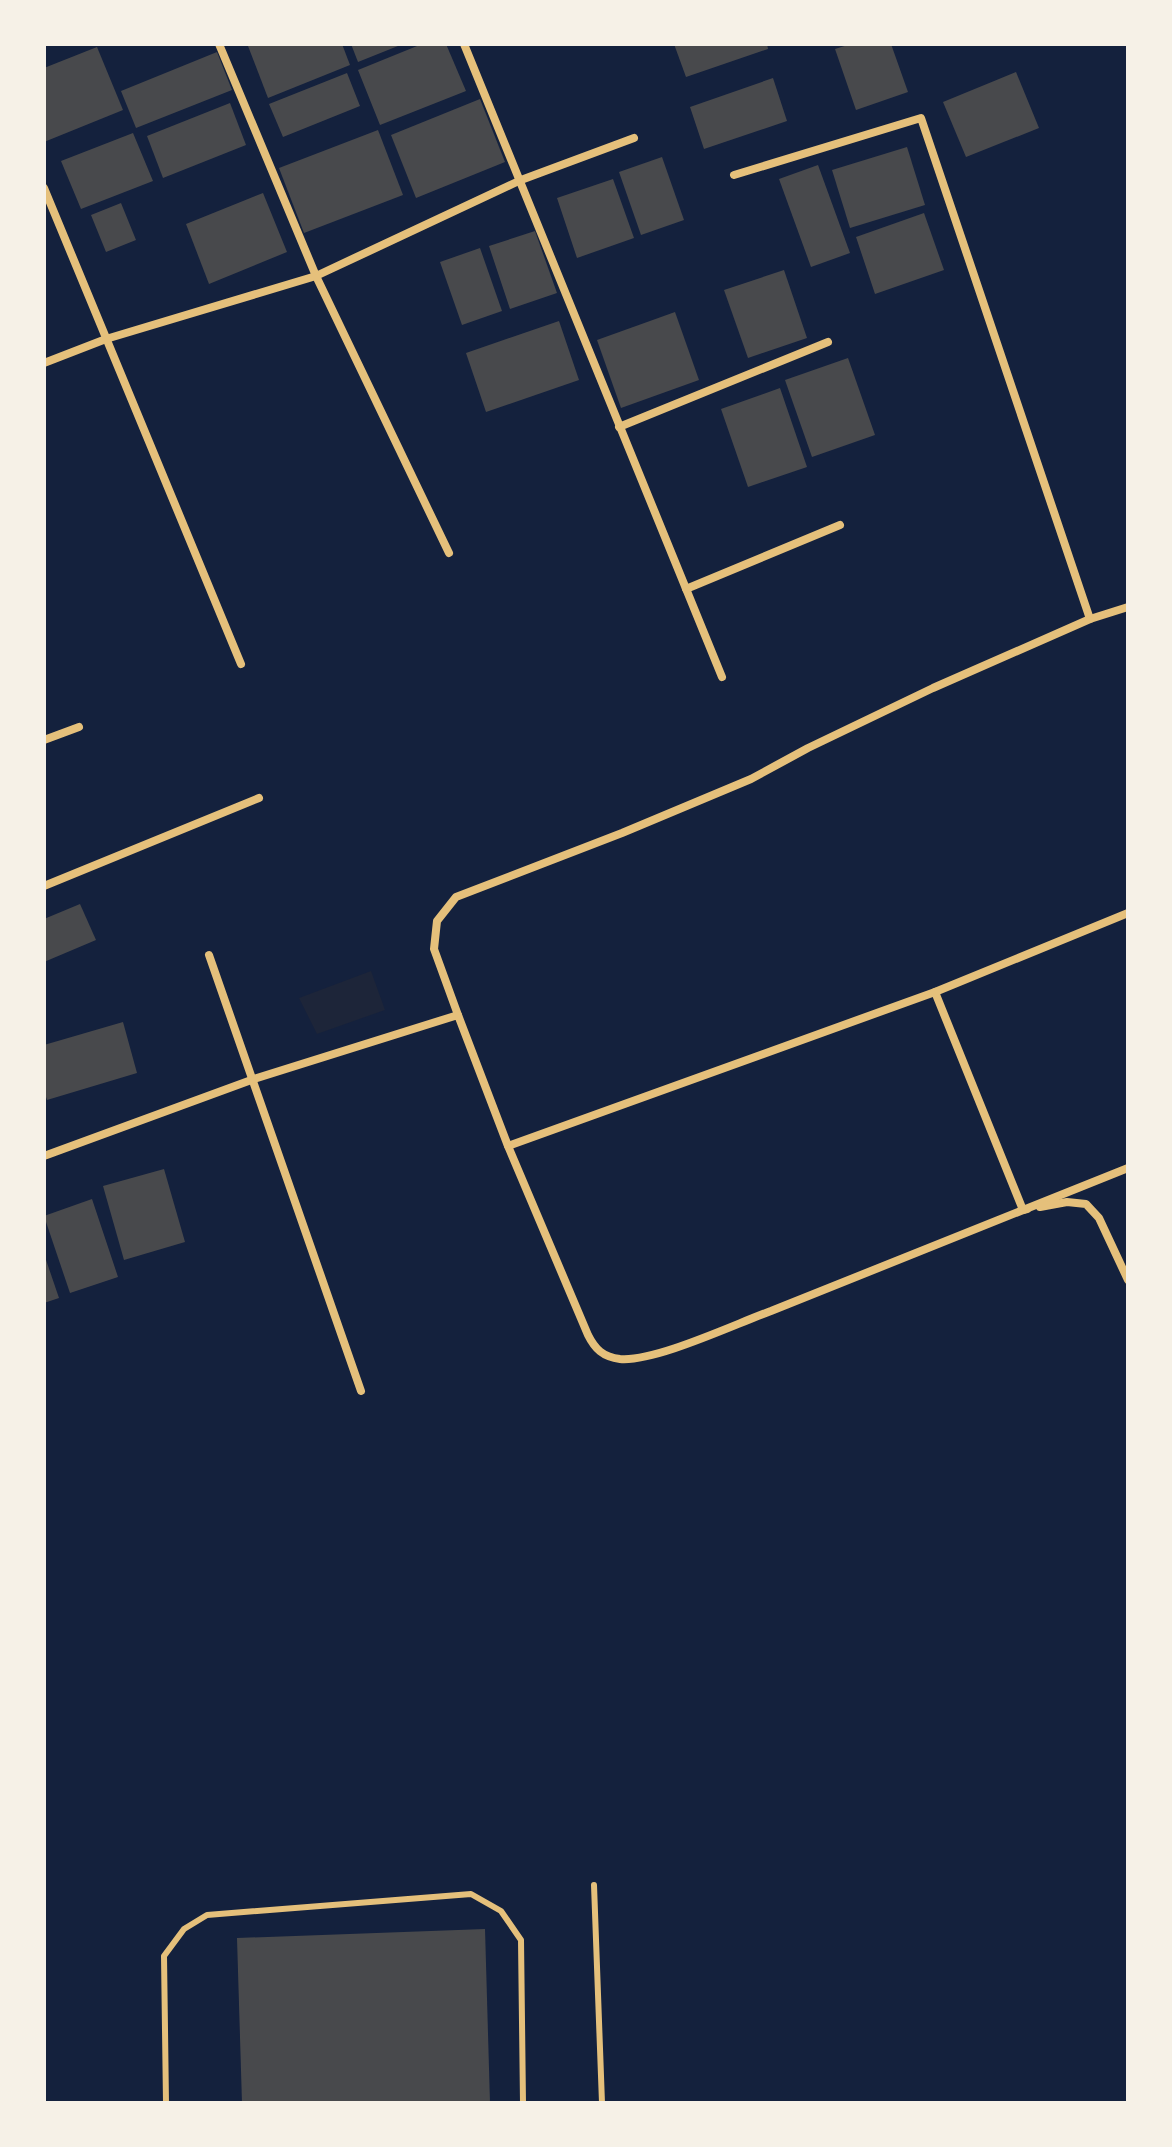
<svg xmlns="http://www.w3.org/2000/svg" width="1172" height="2147" font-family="'PT Sans Narrow',sans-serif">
<rect width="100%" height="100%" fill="#14213d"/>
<!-- green -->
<path fill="#1d2539" d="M371,971L385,1010L317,1034L299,998Z"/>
<!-- building -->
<g fill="#48494c">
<path d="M253,44H342L350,65L268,98L248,46Z"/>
<path d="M351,44H403L358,62Z"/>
<path d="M422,44H446L466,91L380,125L358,70Z"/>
<path d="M674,44H767L768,49L686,77Z"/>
<path d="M851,44H891L908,92L856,110L835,49Z"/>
<path d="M97,47L123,110L44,142V68Z"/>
<path d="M217,52L232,90L136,128L121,91Z"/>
<path d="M1016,72L1039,128L966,157L943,102Z"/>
<path d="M347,73L360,106L283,137L269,104Z"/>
<path d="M773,78L787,121L704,149L690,107Z"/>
<path d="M480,99L505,162L416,198L391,135Z"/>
<path d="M230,103L246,145L163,178L147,136Z"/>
<path d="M378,130L403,195L304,233L279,168Z"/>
<path d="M133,133L153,181L81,209L61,161Z"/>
<path d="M907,147L925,205L850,228L832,170Z"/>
<path d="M662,157L684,220L641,235L619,172Z"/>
<path d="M818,165L850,253L811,267L779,179Z"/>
<path d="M613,179L634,238L577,258L557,198Z"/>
<path d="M263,193L287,252L209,284L186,224Z"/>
<path d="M121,203L136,240L106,252L91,215Z"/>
<path d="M924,213L944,270L875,294L856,237Z"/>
<path d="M535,231L557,293L510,309L489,246Z"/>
<path d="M480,248L502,311L462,325L440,262Z"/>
<path d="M784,270L807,338L748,358L724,290Z"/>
<path d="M675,312L699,380L621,408L597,340Z"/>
<path d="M559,321L579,380L486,412L466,353Z"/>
<path d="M848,358L875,435L812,457L785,380Z"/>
<path d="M780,388L807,467L748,487L721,409Z"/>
<path d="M80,904L96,940L44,962V919Z"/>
<path d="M123,1022L137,1073L47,1100L44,1091V1045Z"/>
<path d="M164,1169L185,1242L124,1260L103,1186Z"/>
<path d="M92,1199L118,1277L70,1293L44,1216Z"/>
<path d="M44,1254L59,1298L44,1303Z"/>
<path d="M485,1929L490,2103H242L237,1938Z"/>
</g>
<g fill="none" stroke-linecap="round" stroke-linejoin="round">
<!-- service -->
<g stroke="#e5c07b" stroke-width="6">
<path d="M594,1885L602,2103"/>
<path d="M166,2103L164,1956L184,1929L207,1915L471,1894L501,1911L521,1940L523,2103"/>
</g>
<!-- minor -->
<g stroke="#e5c07b" stroke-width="8">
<path d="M219,44L316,276L449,553"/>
<path d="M464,44L722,677"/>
<path d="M734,175L921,118L1090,619"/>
<path d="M44,188L241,664"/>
<path d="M44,363L106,339L316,276L521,180L634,138"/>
<path d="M619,427L828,342"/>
<path d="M686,589L840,525"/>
<path d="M44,740L79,727"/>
<path d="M44,886L259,798"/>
<path d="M209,955L361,1391"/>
<path d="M935,992L1023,1210L1027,1209"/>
<path d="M458,1015L434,949L437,921L456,897L622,833L751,779L808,748L933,688L1090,619L1128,607"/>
<path d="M508,1146L935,992L1128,913"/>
<path d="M44,1156L254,1079L458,1015L508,1146L588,1335C595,1349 603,1357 620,1359C655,1362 735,1324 771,1311C890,1264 1009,1216 1128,1168"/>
<path d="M1040,1207L1067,1202L1086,1204L1099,1218L1128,1280"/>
</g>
</g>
<!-- border -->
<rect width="1172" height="2147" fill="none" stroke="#f6f1e7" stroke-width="92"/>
</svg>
